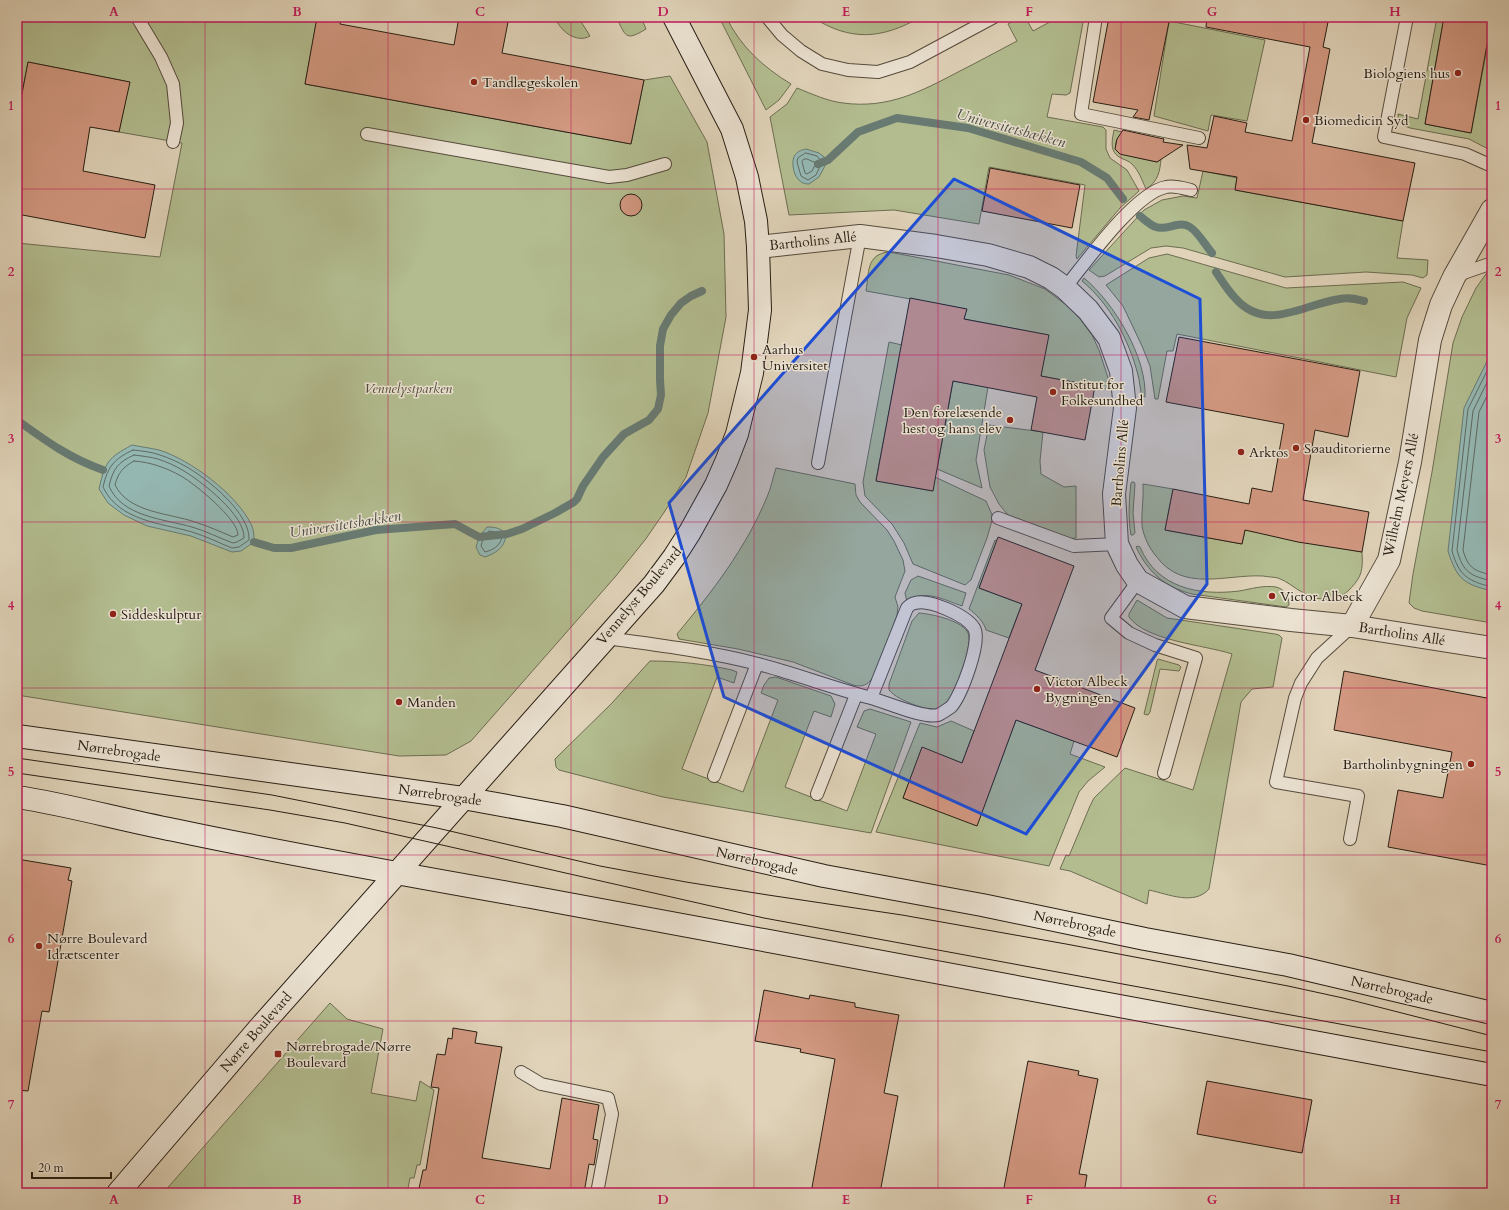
<svg xmlns="http://www.w3.org/2000/svg" width="1509" height="1210" font-family="Cardo,serif">
<rect width="100%" height="100%" fill="#e0d3b9"/>
<filter id="stains"><feTurbulence type="fractalNoise" baseFrequency=".005" numOctaves="4"/><feColorMatrix values="0 0 0 0 .2 0 0 0 0 .09 0 0 0 0 .02 0 0 0 .5 -.17"/></filter>
<radialGradient id="worn" r=".72"><stop offset=".6" stop-color="#630" stop-opacity="0"/><stop offset="1" stop-color="#630" stop-opacity=".3"/></radialGradient>
<!-- green -->
<g fill="#b2bc8f" stroke="#6c6d51">
<path d="M17,17H304L317,19L305,84L631,144L644,80L670,76L707,142L724,234L726,317L708,413L686,477L665,511L645,540L615,577L471,741L446,755L399,756L17,695V243L160,257L182,143L119,132L129,82L28,62L18,113H17Z"/>
<path d="M555,17H578L590,36C576,44 559,30 555,17Z"/>
<path d="M616,17H641L646,29C625,42 626,36 616,17Z"/>
<path d="M719,17H726C741,47 763,67 791,84L779,100L766,110Z"/>
<path d="M812,17H921C882,39 851,42 812,17Z"/>
<path d="M1020,17H1025L1033,31L1059,17H1084L1070,93L1066,95L1052,94L1047,117L1103,127L1106,130V149L1110,158L1127,170L1139,191L1120,208L1077,259L1076,256L1085,185L989,167L979,224L894,210L789,215L770,117L787,104L797,88C812,94 827,101 843,103C888,109 920,92 958,72C978,62 998,51 1017,41L1008,24Z"/>
<path d="M1437,17H1444L1425,124L1471,133L1492,21V151L1469,139L1410,128C1402,125 1398,123 1398,114L1418,119Z"/>
<path d="M1169,21L1265,40L1247,121L1211,115L1208,131L1154,116Z"/>
<path d="M1114,130L1126,133L1120,135C1114,143 1114,148 1121,154L1157,162L1161,159C1160,171 1158,182 1146,189C1142,180 1139,171 1132,164C1129,161 1125,160 1121,158C1109,152 1112,141 1114,130Z"/>
<path d="M1203,171L1237,178L1235,190L1403,221L1397,258L1428,260L1427,275L1423,278L1412,275L1366,272L1285,277L1183,248L1166,246L1151,248L1105,276L1099,277L1089,270L1144,210L1162,200L1183,196L1197,198Z"/>
<path d="M889,252L1009,275L1045,289L1069,307L1081,320L1092,335L1099,350L1112,390L1041,376L1048,335L964,319L966,309L866,291C869,273 866,254 889,252Z"/>
<path d="M1167,254L1286,288L1403,282L1421,288L1407,318L1396,377L1177,334L1173,351H1167L1158,399H1155L1150,366L1142,346L1123,306L1106,285L1149,258Z"/>
<path d="M1491,267H1492V623L1422,611L1414,608L1409,603L1413,574L1432,472L1453,343L1462,317L1476,288Z"/>
<path d="M1084,278C1114,303 1147,357 1145,397L1142,396C1140,390 1140,382 1138,375C1129,340 1110,304 1082,281Z"/>
<path d="M889,342L902,345L876,480L932,491L935,477L986,501L993,517L987,538L971,580L965,585L913,564L904,543L892,524L865,496L863,482Z"/>
<path d="M953,381L988,387L976,460L982,488L937,469Z"/>
<path d="M989,425L1043,432L1040,461L1041,474L1064,487L1076,486V538L1066,539L1020,522L1007,514L999,504L990,487L984,450Z"/>
<path d="M776,468L855,484L856,495L860,502L887,530L894,541L903,560L905,571L895,597L898,607L897,615C891,631 881,670 870,681C866,686 859,687 853,685L793,662L738,649L679,639L677,634C712,592 746,548 767,497C771,488 773,477 776,468Z"/>
<path d="M1132,482H1134L1135,484L1133,513L1135,533L1133,535H1131C1128,518 1129,501 1131,483Z"/>
<path d="M1143,484L1173,489L1165,530L1242,544L1245,530L1362,552C1363,570 1362,577 1349,590C1336,603 1316,601 1302,592C1294,588 1287,581 1278,578C1274,577 1268,577 1263,576C1225,574 1183,593 1156,556C1149,548 1144,537 1142,526C1141,512 1144,498 1143,484Z"/>
<path d="M995,540L997,541L979,588L1022,604L1009,638L986,630C984,622 976,614 969,609Z"/>
<path d="M1137,546L1140,547C1157,588 1199,596 1239,591C1251,589 1263,585 1276,587C1285,589 1289,597 1289,605L1286,607L1192,594C1164,587 1148,572 1136,547Z"/>
<path d="M918,576L966,593L962,606C944,600 924,588 907,602L905,593L911,580Z"/>
<path d="M1137,600L1167,618L1275,634L1279,635L1282,638L1273,687L1252,689L1241,702L1209,889C1194,906 1168,894 1149,890L1147,904L1070,871L1060,869L1066,855L1069,856L1090,806L1094,798L1125,768L1193,790L1232,654C1205,645 1146,641 1129,617V614Z"/>
<path d="M919,613C932,614 959,620 967,631C975,642 957,690 949,700C947,703 942,706 939,708C931,711 920,707 912,704C903,700 895,697 889,690V684L912,621Z"/>
<path d="M1158,659L1179,665L1181,667L1179,671L1160,669L1150,712L1148,715L1144,714L1157,661Z"/>
<path d="M650,661C678,661 705,664 732,670L737,672L734,683L717,677L682,769L743,792L778,700L761,693L764,685L769,678L776,677L831,696L835,704L831,717L814,711L785,787L847,811L876,734L857,727L864,711L870,709L911,722L871,833L663,797L559,770L556,767L555,759L612,703Z"/>
<path d="M1016,720L1074,741L1070,754L1105,767L1088,781L1079,792L1049,866L876,832L920,723L937,727L951,721L974,731L962,763L922,748L903,798L977,825Z"/>
<path d="M330,1003L347,1019L383,1029L371,1093L416,1101L420,1081L434,1090L420,1165H417L414,1178H410L407,1193H357L355,1191L353,1193H163Z"/>
</g>
<!-- water -->
<g fill="#94b7b2" stroke="#687a72">
<path d="M806,149L819,153L828,160L819,177L809,184C805,184 801,183 798,179C793,174 791,160 795,155C798,151 802,150 806,149Z"/>
<path d="M1492,351V591C1463,584 1457,579 1448,551L1464,408Z"/>
<path d="M132,445C141,447 151,448 159,450C191,460 236,494 251,524C254,529 254,537 254,542L241,551L232,552L191,536L147,526L124,515L108,503L99,489C105,462 108,458 132,445Z"/>
<path d="M487,527C495,527 503,528 506,536C504,548 496,553 485,557L480,555L476,547L479,537Z"/>
</g>
<g fill="none" stroke-linecap="round" stroke-linejoin="round">
<!-- shore -->
<g stroke="#5e6a62" stroke-width="1">
<path d="M806,153L817,156L822,162L816,175L808,180L801,176L797,162L798,158Z"/>
<path d="M804,159H807L816,163L812,171L807,174L805,173L802,162Z"/>
<path d="M1492,361L1468,409L1452,551C1459,575 1467,581 1492,587"/>
<path d="M1492,372L1473,411L1457,550C1463,572 1470,576 1492,581"/>
<path d="M1492,386L1479,412L1463,550C1468,568 1474,571 1492,575"/>
<path d="M133,450C142,451 152,452 160,455C169,458 178,462 185,466C207,478 251,514 249,540L239,547L232,548C219,543 206,536 192,532C161,523 119,521 103,487C108,466 114,459 133,450Z"/>
<path d="M134,455C142,456 151,457 158,459C167,462 176,466 184,471C202,482 245,515 244,538L237,542L233,543C219,538 206,531 192,527C164,519 122,517 109,486C113,469 118,462 134,455Z"/>
<path d="M134,461C150,462 167,468 181,476C195,484 238,519 238,535L233,537C221,532 208,526 195,522C169,513 129,513 115,485C118,473 123,467 134,461Z"/>
<path d="M489,531L500,533L502,537C500,546 493,550 485,552L481,546L483,539Z"/>
</g>
<!-- stream -->
<g stroke="#687a72" stroke-width="8">
<path d="M818,164L828,160L858,132L897,118L968,128L1081,162L1107,178L1123,199"/>
<path d="M1140,216C1145,220 1150,225 1156,227C1167,231 1179,220 1190,227C1199,233 1205,245 1212,253"/>
<path d="M1216,272C1222,281 1228,291 1236,299C1267,333 1303,304 1340,299C1348,297 1356,299 1364,301"/>
<path d="M1491,330L1492,331"/>
<path d="M17,420C46,441 69,458 103,470"/>
<path d="M254,542L274,548H291L376,530L455,524L479,537L507,534L522,529L555,513L574,502L577,499L583,486L603,457L624,434L649,420L658,409L661,395L660,380V346L663,329L671,315L681,303L691,296L702,291"/>
</g>
</g>
<!-- building -->
<g fill="#d29881" stroke="#271e13">
<path d="M317,17H342L340,24L454,45L459,17H509L502,53L644,80L631,144L305,84Z"/>
<path d="M1109,17H1170L1149,120L1133,117L1138,110L1093,102Z"/>
<path d="M1207,17H1329L1323,47L1330,49L1312,143L1415,163L1403,221L1235,190L1237,177L1190,169L1187,145L1207,148L1214,116L1247,123L1245,132L1292,141L1310,47L1206,27Z"/>
<path d="M1444,17H1492L1471,133L1425,124Z"/>
<path d="M28,62L130,82L119,132L90,127L83,171L155,185L145,238L17,214V120Z"/>
<path d="M1123,130L1164,139L1163,142L1183,145L1157,162L1124,155L1120,154L1115,149L1117,139Z"/>
<path d="M990,168L1080,185L1072,228L982,211Z"/>
<circle cx="631" cy="205" r="11"/>
<path d="M910,298L967,309L964,319L1049,335L1041,376L1095,386L1085,440L1031,430L1037,397L953,381L933,491L876,481Z"/>
<path d="M1179,337L1360,371L1348,437L1315,430L1303,500L1369,512L1362,552L1298,542L1245,530L1242,544L1165,530L1173,489L1249,504L1252,488L1272,492L1284,424L1166,402Z"/>
<path d="M998,537L1074,566L1035,670L1135,708L1117,757L1016,720L977,826L903,798L922,747L962,763L1022,604L979,588Z"/>
<path d="M1344,671L1492,699V866L1388,847L1398,790L1443,798L1452,752L1334,730Z"/>
<path d="M17,859L71,868L68,880L72,881L49,1012L42,1011L28,1091L17,1090Z"/>
<path d="M764,990L809,999L810,995L855,1003V1007L899,1015L884,1093L898,1096L880,1193H811L835,1059L800,1052L801,1049L755,1041Z"/>
<path d="M453,1028L477,1032L475,1043L502,1047L482,1158L550,1169L562,1098L599,1105L593,1139L598,1140L594,1165L589,1164L584,1193H418L423,1170H426L439,1088L431,1087L437,1054L445,1055L448,1038L452,1039Z"/>
<path d="M1028,1061L1079,1071L1078,1075L1098,1079L1079,1174L1087,1175L1084,1193H1003Z"/>
<path d="M1207,1081L1312,1100L1302,1153L1197,1134Z"/>
</g>
<g fill="none" stroke-linecap="round" stroke-linejoin="round">
<!-- lane casing -->
<g stroke="#554b3c" stroke-width="14">
<g id="lane">
<path d="M137,17L161,57L173,84L177,123L173,142"/>
<path d="M767,17L782,35L801,51L822,64L848,70L878,72L910,62L994,17"/>
<path d="M1096,17L1081,114L1199,138"/>
<path d="M1407,17L1384,137L1465,154L1492,166"/>
<path d="M367,134L609,177L627,175L665,164"/>
<path d="M1455,276L1492,263"/>
<path d="M1065,288C1086,262 1135,193 1166,187C1174,185 1183,188 1191,190"/>
<path d="M818,463L860,236"/>
<path d="M998,518L1074,546L1117,544"/>
<path d="M1138,581L1111,618L1129,633L1155,645L1196,658L1164,773"/>
<path d="M606,638C657,645 708,651 758,664C796,674 833,688 871,698C886,702 924,719 938,715C941,714 948,709 951,707C961,696 982,641 974,628C966,615 929,599 915,603C912,603 909,606 907,608L871,698"/>
<path d="M714,776L757,664"/>
<path d="M817,794L856,695"/>
<path d="M1350,839L1358,796L1276,782L1295,698L1301,683L1317,658L1352,626"/>
<path d="M521,1072L541,1084L608,1098L612,1114L597,1193"/>
</g>
</g>
<!-- street casing -->
<g stroke="#554b3c" stroke-width="24">
<g id="street">
<path d="M758,247L860,236L936,246L988,255L1029,267L1051,278L1065,288L1088,310L1109,338L1121,371L1125,408L1114,494L1117,544L1127,565L1138,581L1185,607L1291,620L1352,626L1492,648"/>
<path d="M1352,626L1389,560L1410,462L1430,340L1441,305L1454,277L1492,210"/>
</g>
</g>
<!-- secondary casing -->
<g stroke="#271e13" stroke-width="24">
<g id="secondary">
<path d="M17,736L463,798L562,816L824,876L982,905L1145,939L1288,965L1492,1013"/>
<path d="M17,797C70,805 121,820 174,830C292,855 412,876 531,897L1492,1075"/>
<path d="M118,1193L262,1025L654,584L674,557L690,532L716,485L727,460L737,434L752,373L760,310L758,247L756,221L747,177L732,129L674,17"/>
</g>
</g>
<!-- lane -->
<use href="#lane" stroke="#ebe2d2" stroke-width="12"/>
<!-- street -->
<use href="#street" stroke="#ebe2d2" stroke-width="22"/>
<!-- secondary -->
<use href="#secondary" stroke="#ebe2d2" stroke-width="22"/>
<!-- tram -->
<g stroke="#271e13" stroke-width="1">
<path d="M17,758L272,795L437,828L600,866L686,882L768,895L902,915L1066,944L1288,986L1343,998L1492,1036"/>
<path d="M17,773L270,810L345,823L764,918L1492,1052"/>
</g>
</g>
<!-- marked area -->
<path fill="#1d4ed8" fill-opacity="0.2" stroke="#1d4ed8" stroke-width="3" stroke-linejoin="round" d="M954,179L1200,299L1207,584L1026,834L724,697L669,503Z"/>
<!-- grid -->
<path fill="none" stroke="#c2185b" stroke-width="1" stroke-opacity="0.55" d="M205,17V1193M388,17V1193M571,17V1193M754,17V1193M938,17V1193M1121,17V1193M1304,17V1193M17,189H1492M17,355H1492M17,522H1492M17,688H1492M17,855H1492M17,1021H1492"/>
<!-- markers -->
<g fill="#8f2418" stroke="#ebe2d2" stroke-width="1.5">
<circle cx="1458" cy="73" r="4"/>
<circle cx="474" cy="82" r="4"/>
<circle cx="1306" cy="120" r="4"/>
<circle cx="754" cy="357" r="4"/>
<circle cx="1053" cy="392" r="4"/>
<circle cx="1010" cy="420" r="4"/>
<circle cx="1296" cy="448" r="4"/>
<circle cx="1241" cy="452" r="4"/>
<circle cx="1272" cy="596" r="4"/>
<circle cx="113" cy="614" r="4"/>
<circle cx="1037" cy="689" r="4"/>
<circle cx="399" cy="702" r="4"/>
<circle cx="1471" cy="764" r="4"/>
<circle cx="39" cy="946" r="4"/>
<rect x="274" y="1050" width="8" height="8" rx="2"/>
</g>
<g text-anchor="middle" dominant-baseline="central" stroke-width="3" stroke-linejoin="round" paint-order="stroke">
<!-- poi labels -->
<g font-size="14" fill="#271e13" stroke="#ebe2d2" text-anchor="start">
<text x="1450" y="73" text-anchor="end">Biologiens hus</text>
<text x="482" y="82">Tandlægeskolen</text>
<text x="1314" y="120">Biomedicin Syd</text>
<text x="762" y="349">Aarhus<tspan x="762" dy="16">Universitet</tspan></text>
<text x="1061" y="384">Institut for<tspan x="1061" dy="16">Folkesundhed</tspan></text>
<text x="1002" y="412" text-anchor="end">Den forelæsende<tspan x="1002" dy="16">hest og hans elev</tspan></text>
<text x="1304" y="448">Søauditorierne</text>
<text x="1249" y="452">Arktos</text>
<text x="1280" y="596">Victor Albeck</text>
<text x="121" y="614">Siddeskulptur</text>
<text x="1045" y="681">Victor Albeck<tspan x="1045" dy="16">Bygningen</tspan></text>
<text x="407" y="702">Manden</text>
<text x="1463" y="764" text-anchor="end">Bartholinbygningen</text>
<text x="47" y="938">Nørre Boulevard<tspan x="47" dy="16">Idrætscenter</tspan></text>
<text x="286" y="1046">Nørrebrogade/Nørre<tspan x="286" dy="16">Boulevard</tspan></text>
</g>
<!-- street labels -->
<g font-size="14" fill="#271e13" stroke="#ebe2d2">
<text transform="translate(813 241) rotate(-6)">Bartholins Allé</text>
<text transform="translate(1120 463) rotate(-85)">Bartholins Allé</text>
<text transform="translate(1401 495) rotate(-78)">Wilhelm Meyers Allé</text>
<text transform="translate(639 596) rotate(-50)">Vennelyst Boulevard</text>
<text transform="translate(1402 634) rotate(9)">Bartholins Allé</text>
<text transform="translate(119 751) rotate(8)">Nørrebrogade</text>
<text transform="translate(440 795) rotate(8)">Nørrebrogade</text>
<text transform="translate(757 861) rotate(13)">Nørrebrogade</text>
<text transform="translate(1075 924) rotate(12)">Nørrebrogade</text>
<text transform="translate(1392 990) rotate(13)">Nørrebrogade</text>
<text transform="translate(256 1032) rotate(-49)">Nørre Boulevard</text>
</g>
<!-- park labels -->
<g font-size="14" font-style="italic" fill="#514d38" stroke="#ebe2d2">
<text x="408" y="388">Vennelystparken</text>
</g>
<!-- water labels -->
<g font-size="15" font-style="italic" fill="#484c43" stroke="#ebe2d2">
<text transform="translate(1011 128) rotate(15)">Universitetsbækken</text>
<text transform="translate(345 524) rotate(-9)">Universitetsbækken</text>
</g>
</g>
<!-- margin -->
<rect width="1509" height="1210" fill="none" stroke="#e0d3b9" stroke-width="44"/>
<!-- scale -->
<path d="M32 1172v6h79v-6" fill="none" stroke="#271e13" stroke-width="2"/>
<text x="38" y="1172" font-size="12" fill="#271e13" stroke="#ebe2d2" stroke-width="3" paint-order="stroke">20 m</text>
<rect x="22" y="22" width="1465" height="1166" fill="none" stroke="#c2185b" stroke-width="1.5"/>
<g font-size="13" text-anchor="middle" font-weight="bold" fill="#c2185b">
<text x="114" y="16">A</text>
<text x="297" y="16">B</text>
<text x="480" y="16">C</text>
<text x="663" y="16">D</text>
<text x="846" y="16">E</text>
<text x="1029" y="16">F</text>
<text x="1212" y="16">G</text>
<text x="1395" y="16">H</text>
<text x="11" y="110">1</text>
<text x="1498" y="110">1</text>
<text x="11" y="276">2</text>
<text x="1498" y="276">2</text>
<text x="11" y="443">3</text>
<text x="1498" y="443">3</text>
<text x="11" y="610">4</text>
<text x="1498" y="610">4</text>
<text x="11" y="776">5</text>
<text x="1498" y="776">5</text>
<text x="11" y="943">6</text>
<text x="1498" y="943">6</text>
<text x="11" y="1109">7</text>
<text x="1498" y="1109">7</text>
<text x="114" y="1204">A</text>
<text x="297" y="1204">B</text>
<text x="480" y="1204">C</text>
<text x="663" y="1204">D</text>
<text x="846" y="1204">E</text>
<text x="1029" y="1204">F</text>
<text x="1212" y="1204">G</text>
<text x="1395" y="1204">H</text>
</g>
<rect width="100%" height="100%" filter="url(#stains)"/>
<rect width="100%" height="100%" fill="url(#worn)"/>
</svg>
